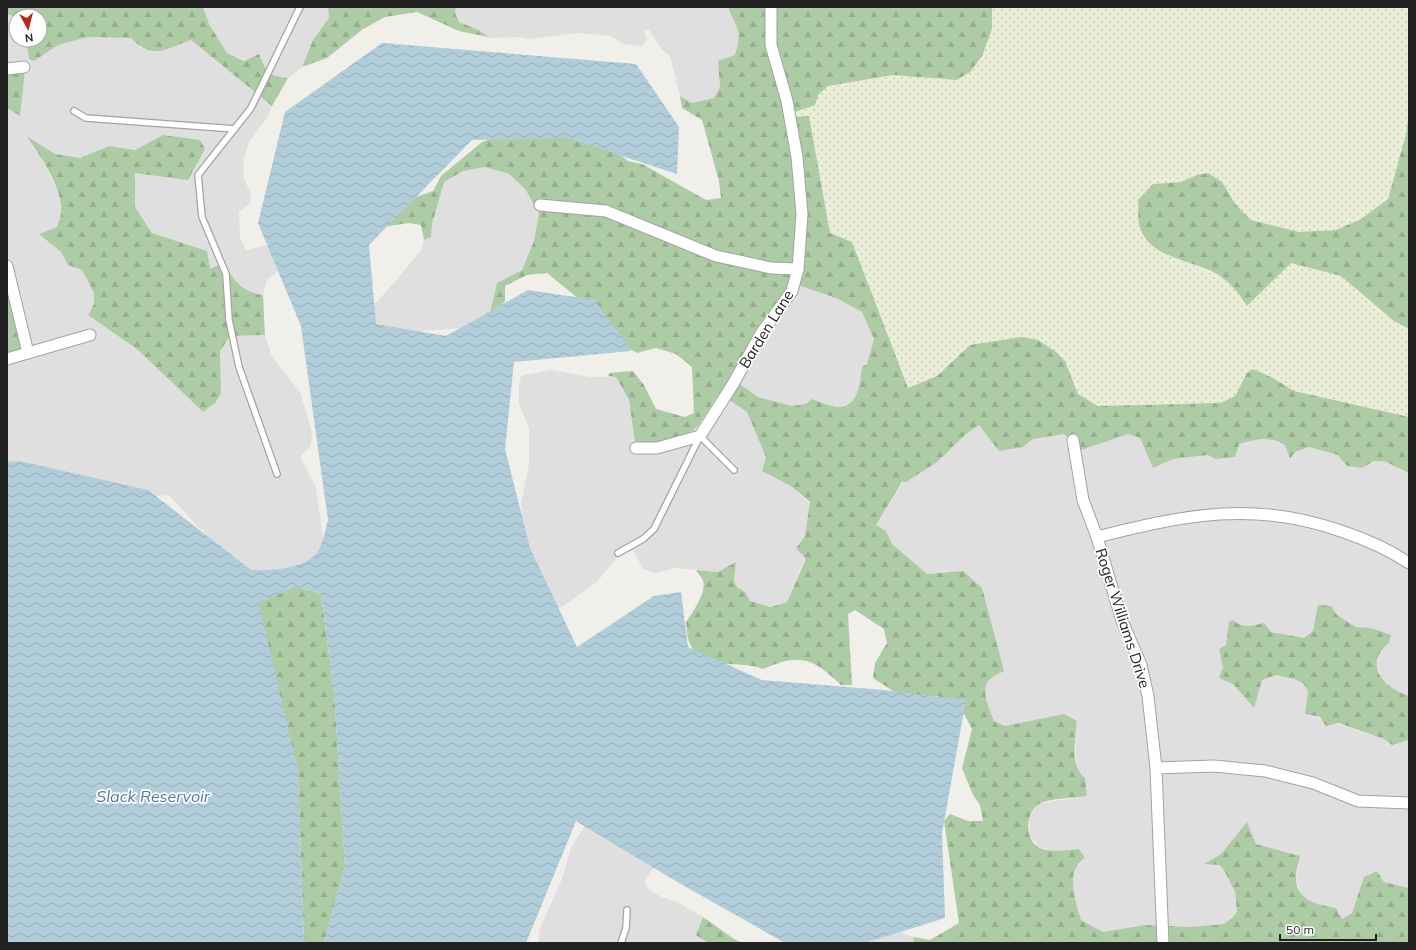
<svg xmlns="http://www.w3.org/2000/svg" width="1416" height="950" font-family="Mulish,sans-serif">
<defs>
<pattern id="farmland-dots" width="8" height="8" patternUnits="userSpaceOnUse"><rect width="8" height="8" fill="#eaedd8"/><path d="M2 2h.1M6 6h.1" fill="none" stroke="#c8cbb9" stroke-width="1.8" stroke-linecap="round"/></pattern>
<pattern id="forest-firs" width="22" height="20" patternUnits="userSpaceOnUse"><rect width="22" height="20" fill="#adcba4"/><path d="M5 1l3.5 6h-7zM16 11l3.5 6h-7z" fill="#95ae8d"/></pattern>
<pattern id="water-waves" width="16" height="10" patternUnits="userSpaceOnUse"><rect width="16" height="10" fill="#b0cdd9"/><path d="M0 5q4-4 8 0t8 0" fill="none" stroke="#97b0ba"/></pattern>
</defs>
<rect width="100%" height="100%" fill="#f1efea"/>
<!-- residential -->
<g fill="#e0dfdf">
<path d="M203,7H328L329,18L313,40L302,67L288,78L273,76L264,68L227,53L209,24Z"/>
<path d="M456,7H728L734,22L738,26L740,37L735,55L719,61L720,87L714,98L692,103L680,96L670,56L662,50L649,30H644L647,40L642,46L624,44L611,36L578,33L528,39L520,37L488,38L479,30L459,22L455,13Z"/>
<path d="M7,14L16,17V40H26L29,59L34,61L58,45L88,37L131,38L141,48L155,52L191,40L272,106L267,118L249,142L243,163L244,179L251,194L250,203L239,212L240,238L246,251L265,245L276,250L282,260L278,271L267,280L263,295L251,293L234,281L223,263L210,270L206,251L152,233L135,207L134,173L163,135L135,150L109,146L80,158L55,154L28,136L32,147L39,154L48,170L58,193L61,212L57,227L39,234L61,252L68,265L82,270L94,293V304L88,315L138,350L203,412L216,402L221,393L220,351L230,336L265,335L272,357L300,392L312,432L311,446L301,455L302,461L316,487L323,537L320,560L244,580L212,545L202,529L199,528L169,495L157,496L149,504L7,471V108L19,115L7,71Z"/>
<path d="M485,167L509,174L525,189L539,213L534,241L522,270L497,283L491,311L462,328L408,332L381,338L370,309L394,283L421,250L424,240L431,237L432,224L444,182L463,171Z"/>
<path d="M795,284L836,298L862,312L874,339L867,364L862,367L858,395L850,403L839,407L811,399L806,404L792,406L758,397L730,377L783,306Z"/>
<path d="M551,370L590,377H616L629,400L635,442L656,444L719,393L747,412L766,457L762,471L791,486L810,504L805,536L796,547L805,558L787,602L771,607L750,601L745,592L737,587L734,580L736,563L718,572L676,568L655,573L643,569L633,550L618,556L597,582L559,609L525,547L521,503L529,464V429L519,403V387L521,376Z"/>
<path d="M979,424L1023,447L1033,439L1064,434L1071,439L1077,452L1128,434L1140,438L1153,468L1173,459L1208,455L1215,459L1239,444L1254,439L1279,441L1286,445L1290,459L1295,452L1309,447L1338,455L1362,468L1374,461H1384L1407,472L1409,475V696L1396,692L1382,678L1376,664L1380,650L1389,643L1391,636L1371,628L1356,627L1318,605L1313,631L1304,638L1271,632L1264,623L1247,628L1240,626L1233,620L1229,621L1226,645L1219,650L1224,667L1220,678L1233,684L1253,707L1262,680L1276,675L1294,679L1303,683L1308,691L1305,714L1384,739L1392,744L1409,740V889L1384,882L1377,871L1365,877L1352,913L1342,919L1336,908L1314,904L1302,896L1296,879L1300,856L1256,844L1247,823L1221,854L1205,863L1219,865L1224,870L1235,892L1237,912L1232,918L1224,925L1191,927L1145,925L1103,932L1081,920L1072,888L1076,867L1085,859L1079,849L1053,851L1039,847L1030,835L1029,818L1032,809L1041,803L1087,796L1077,767L1075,739L1077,721L1064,714L1005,726L994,721L985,696V687L990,679L963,571L927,574L892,544L886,531L876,525L903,482L937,462L966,434Z"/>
<path d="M586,824L654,867L645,881L647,888L659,896L679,903L703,917L696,934L708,943H538L539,931L562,879L571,848Z"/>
<path d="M881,925L913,937L914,943H871Z"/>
</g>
<!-- farmland -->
<path fill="url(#farmland-dots)" d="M990,7H1409V112L1406,134L1388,199L1361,219L1336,230L1299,232L1251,220L1236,205L1222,182L1197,175L1181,182L1153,184L1138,200L1139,227L1166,254L1216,274L1234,287L1246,305L1291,263L1341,276L1394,321L1409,329V417L1294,391L1273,378L1247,373L1235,396L1220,403L1098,406L1078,394L1065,361L941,370L937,376L908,388L852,242L830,233L809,117H791V113L828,86L893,75L957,80L970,72L992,8Z"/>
<!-- forest -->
<g fill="url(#forest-firs)" fill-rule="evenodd">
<path d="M7,7H203L209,24L227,53L244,61L259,54C266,72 268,76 288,78L272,106L191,40C165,49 153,61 131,38L88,37L58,45L34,61L29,59L26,40H40V16H16V17L7,14Z"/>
<path d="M328,7H456L455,13L459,22L479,30L488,37L459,31L417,12L385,17L363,29L327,58L302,67L313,40L329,18Z"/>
<path d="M728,7L992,8V29L982,56L970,72L957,80L893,75L828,86L818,95L815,105L792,113L791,117L809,116L830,233L852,242L908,388L937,376L970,345L1022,337L1038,340L1056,352L1065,361L1078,394L1098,406L1220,403L1235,396L1247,373L1253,369L1273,378L1294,391L1409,417V475L1407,472L1384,461H1374L1362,468L1347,466L1338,455L1309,447L1295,452L1290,459L1285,445C1271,436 1254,439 1239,444L1235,457L1215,459L1208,455L1173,459L1153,468L1140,438L1128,434L1076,452L1071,439L1064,434L1033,439L1023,447L999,451L979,425L966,434L937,462L906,482H902L876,525L886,531L892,544L927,574L963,571L982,588L1004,671C1000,673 993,676 990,679C979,690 990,709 994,721L1005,726L1064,714L1077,721C1075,738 1070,767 1085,778L1087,796C1075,798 1049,798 1039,804C1025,812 1024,840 1040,848C1052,853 1067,850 1079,849L1085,858C1064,872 1076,901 1081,920L1103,932L1145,925L1191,927L1224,924L1232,918L1237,912L1235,892L1224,870L1219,865L1204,864L1221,854L1247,822L1256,844L1300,856C1299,863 1295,872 1296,879C1297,901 1318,905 1336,908L1342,919L1352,913L1364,877L1377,871L1384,882L1408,888L1409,943H914L913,937L930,940L959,923L944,821L950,814L968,821H983L980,805L973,795L962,768L972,729L964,714L938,696L904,698L873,678L875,663L887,643L884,629L855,610L848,614L852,685H841C812,657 800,653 763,669C740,659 704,673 690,644C687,638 687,629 686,622C692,613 707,592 703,581C702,577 698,573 696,570L718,572L736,562L734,580L737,587L745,592L750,601L771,607L787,602L805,561V558L796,548L805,536L810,502L791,486L762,471L766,457L747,412L719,393L698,426L692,431L656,444H637L635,442L629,400L616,377L608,376L610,373L633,371L644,385L656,409L685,417L694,413L692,367L676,354L656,348L637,353L626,347L596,313L547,273L527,275L505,286V301L488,322L497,283L522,270L534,241L539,213L525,189L509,174L485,167L463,171L444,182L432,224L431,237L424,240L421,225L409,223L376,228L383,209L433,191L441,176L482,142L521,128L551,121L613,149L628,161L642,164L706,200L721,198L719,181L702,120L682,108L680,96L692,103L714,98L720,87L718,61L735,55C743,28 737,31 728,7ZM795,284L836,298L862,312L874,339L867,364L862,367C860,382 859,407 838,407C830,406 819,401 811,399L806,404L792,406L758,397L730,377L783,306Z"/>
<path d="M25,69L20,116L7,108V71Z"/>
<path d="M1409,112V329L1394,321L1341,276L1291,263L1247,306C1238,292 1231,283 1217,274C1193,260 1151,259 1140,228C1137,220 1139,208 1138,200L1153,184L1181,182L1197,175L1208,173L1222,182L1236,205L1251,220L1299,232L1336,230L1361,219L1388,199L1406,134Z"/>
<path d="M163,135L200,140L205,149L188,180L135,173V207L152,233L207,251L210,269L223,263C234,280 241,292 263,295L265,335L230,336L220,351L221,393L216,402L203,412L138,350L88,315L94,304V293L82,270L68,265L61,252L39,234L57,227C58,222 61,217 61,212C62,194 50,171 40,156C36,149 31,144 27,136L55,154L80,158L109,146L135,150Z"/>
<path d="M7,267L28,352L7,361Z"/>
<path d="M296,586L321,594L334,692L345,866L324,943H304L298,772L258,603Z"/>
<path d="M1318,605L1331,606L1337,615L1356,627L1371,628L1391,635L1389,643C1362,664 1384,688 1409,696V740L1392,745L1384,739L1338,723L1326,726L1320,717L1305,714L1308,691L1303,683L1294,679L1276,675L1262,680L1254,708L1233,684L1219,678L1223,667L1219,649L1226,645L1229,621L1233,620C1244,629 1251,626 1264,623L1271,632L1304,638L1313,631Z"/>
<path d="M703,917L734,939L743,943H708L696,935Z"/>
</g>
<!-- water -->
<path fill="url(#water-waves)" d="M382,43L636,64L679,127L677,174L567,138L472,140L369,245L376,324L446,336L528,290L595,300L631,351L514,362L505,449L530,548L577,647L654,596L681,592L688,647L762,680L884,690L966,700L942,833L945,918L865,943H785L679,883L576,821L526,943H324L345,866L334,692L321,594L296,586L259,603L298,772L304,943H7V462L19,461L148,490L251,570C268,571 299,569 313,557C322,551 325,530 328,520L301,326L258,223L285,112Z"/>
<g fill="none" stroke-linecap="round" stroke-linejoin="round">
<!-- lane casing -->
<g stroke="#a3a3a3" stroke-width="8">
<g id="lane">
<path d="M74,111L86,118L235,129"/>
<path d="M277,474L239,367L229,320L226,274L202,217L198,175L251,108L300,7"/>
<path d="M618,553L643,539L654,529L700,436L734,470"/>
<path d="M621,943L626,928L627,910"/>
</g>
</g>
<!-- street casing -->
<g stroke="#a3a3a3" stroke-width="13">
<g id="street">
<path d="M7,69L24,67"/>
<path d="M540,205L606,211L716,256L771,268L798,269"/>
<path d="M7,266L28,353"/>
<path d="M7,359L90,335"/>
<path d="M1073,440L1083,500L1097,537L1122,621L1141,665L1148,696L1156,768L1163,943"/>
<path d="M636,448H657L700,436L733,384L762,332L792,291L798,269L802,214L797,157L787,101L771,45V7"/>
<path d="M1097,537C1185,515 1253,500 1341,531C1365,539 1388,549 1409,563"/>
<path d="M1156,768L1214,766L1265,771L1313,783L1358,801L1409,803"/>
</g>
</g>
<!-- lane -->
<use href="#lane" stroke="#fff" stroke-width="5.5"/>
<!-- street -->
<use href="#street" stroke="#fff" stroke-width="11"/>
</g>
<g text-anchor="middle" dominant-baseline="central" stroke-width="3.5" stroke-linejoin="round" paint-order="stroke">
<!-- street labels -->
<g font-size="15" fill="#222" stroke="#fff">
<text transform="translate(766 329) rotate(-58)">Barden Lane</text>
<text transform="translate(1123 618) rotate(72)">Roger Williams Drive</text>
</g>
<!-- water labels -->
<g font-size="16" font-style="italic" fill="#5575a0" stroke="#fff">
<text x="153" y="796">Slack Reservoir</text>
</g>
</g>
<!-- border -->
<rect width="1416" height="950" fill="none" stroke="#222222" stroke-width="16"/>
<!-- north arrow -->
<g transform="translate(28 28) rotate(173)"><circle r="19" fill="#ffffff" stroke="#a7a7a7"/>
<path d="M0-3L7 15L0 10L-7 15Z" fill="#bb2419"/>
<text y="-6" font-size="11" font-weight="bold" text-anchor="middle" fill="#222222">N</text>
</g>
<!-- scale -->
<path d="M1280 934v6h96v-6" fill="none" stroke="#222222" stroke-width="2"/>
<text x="1286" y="934" font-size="12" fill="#222222" stroke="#ffffff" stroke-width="3" paint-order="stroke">50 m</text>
</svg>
